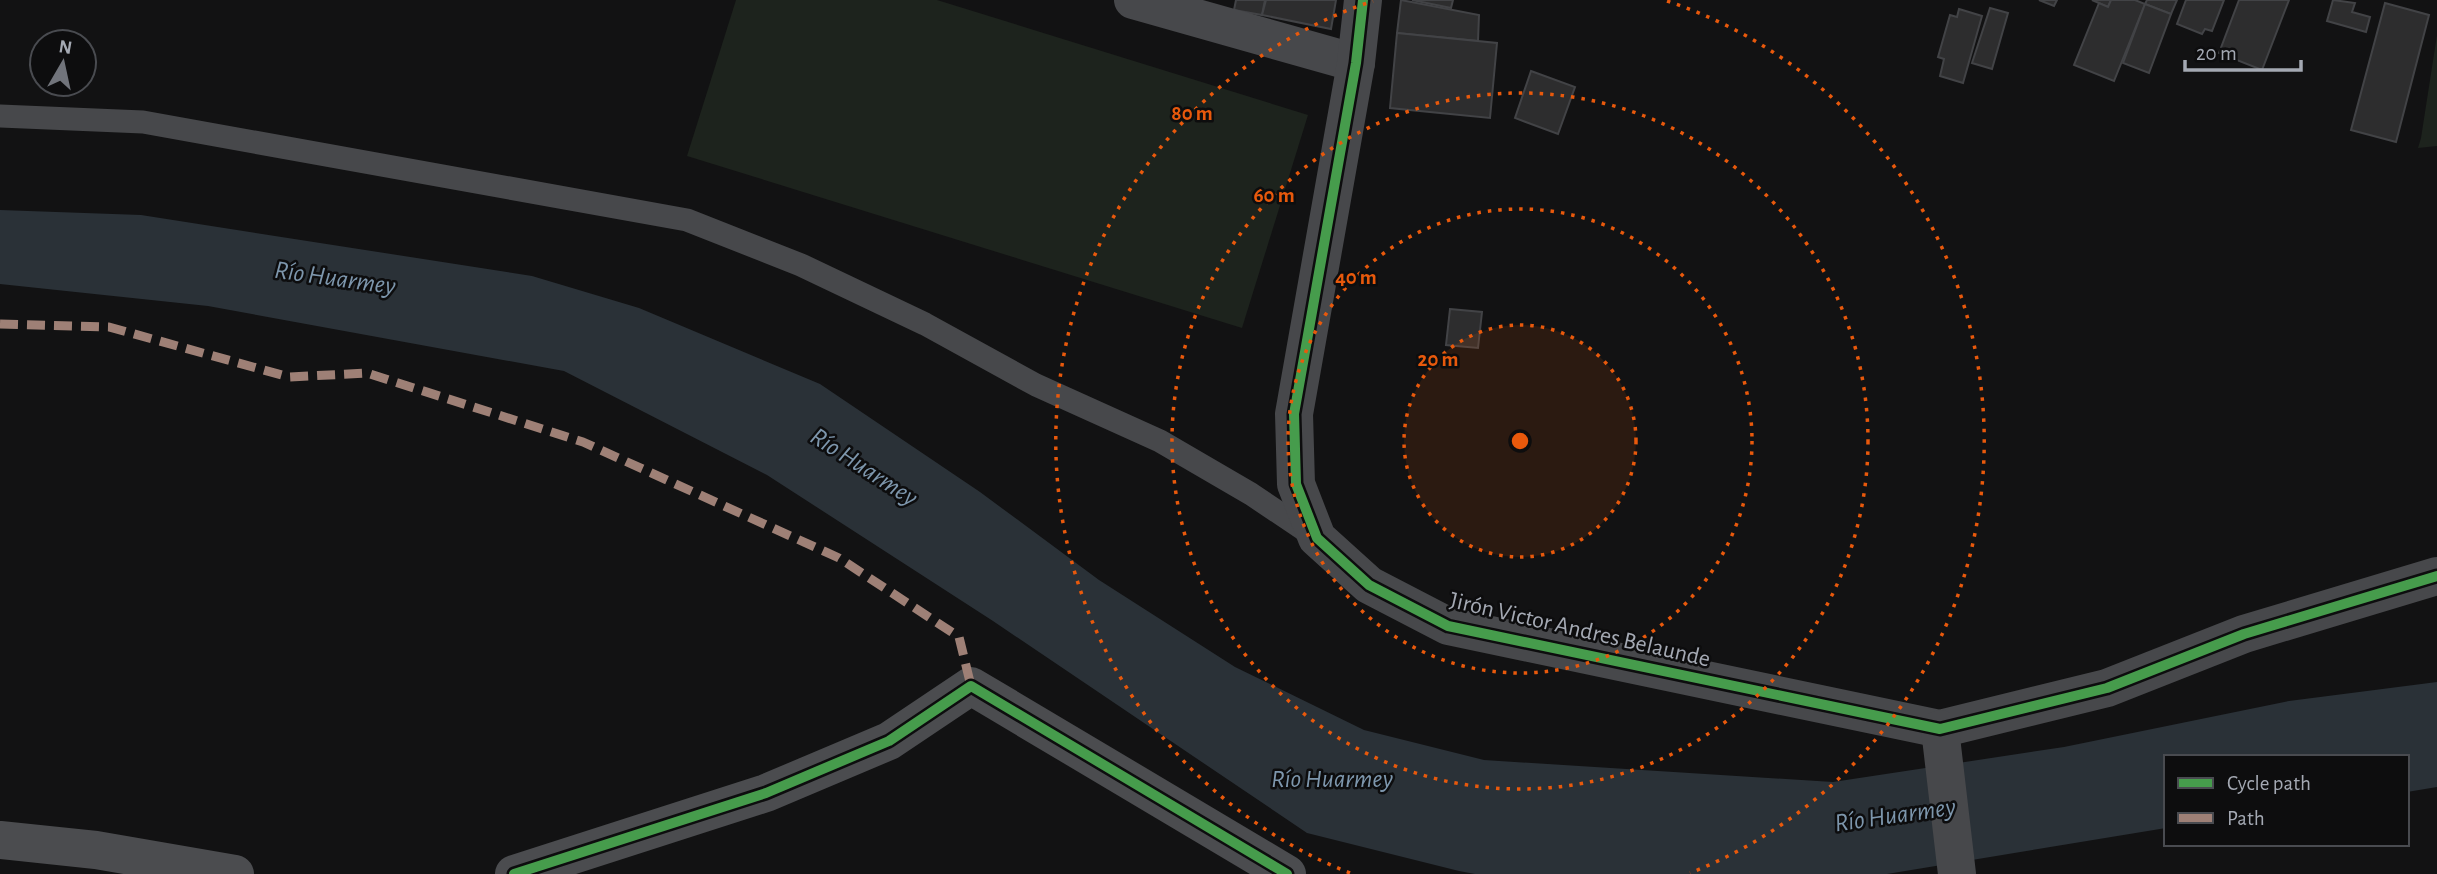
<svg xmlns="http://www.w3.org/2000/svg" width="2437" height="874" font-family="'Alegreya Sans',sans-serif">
<rect width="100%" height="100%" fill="#121213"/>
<!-- green -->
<g fill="#1d231d">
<path d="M736,0H937L1308,115L1242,328L687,156Z"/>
<path d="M2437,35V146L2418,148L2421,138Z"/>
</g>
<!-- water -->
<path fill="#2a3137" d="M0,210L141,215L532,276L639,308L820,384L980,492L1099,580L1235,667L1364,730L1484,760L1833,782L2064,747L2289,701L2437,682V787L2407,792V757H2166V828L1887,874H1475L1459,871L1307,833L993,621L767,475L564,371L208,306L0,284Z"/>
<!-- building -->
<g fill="#2d2d2e" stroke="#424346" stroke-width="2">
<path d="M1236,0H1265L1262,15L1234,10Z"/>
<path d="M1266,0H1336L1331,29L1262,15Z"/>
<path d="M1401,0L1479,15L1478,41L1397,33Z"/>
<path d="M1412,0H1453L1451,8Z"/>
<path d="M2039,0H2057L2054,6Z"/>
<path d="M2092,0H2111L2108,7Z"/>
<path d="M2111,0H2135L2145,4L2114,81L2074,65L2099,3L2108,7Z"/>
<path d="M2147,0H2177L2171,14L2145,4Z"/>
<path d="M2186,0H2224L2212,31L2205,29L2202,34L2177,24Z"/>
<path d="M2239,0H2289L2262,70L2219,53Z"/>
<path d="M2333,0L2355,3L2352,12L2370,17L2366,32L2327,21Z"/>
<path d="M2385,3L2429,15L2396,142L2351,130Z"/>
<path d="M2145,4L2171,14L2149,73L2123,63Z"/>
<path d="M1990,8L2008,13L1992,69L1972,63Z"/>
<path d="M1959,9L1982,16L1963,83L1940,76L1944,59L1938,57L1950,15L1957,17Z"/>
<path d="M1397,33L1497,43L1490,118L1390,108Z"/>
<path d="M1531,71L1575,87L1558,134L1515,118Z"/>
<path d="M1450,309L1482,312L1478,348L1446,345Z"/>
</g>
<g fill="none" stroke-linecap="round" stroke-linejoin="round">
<!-- lane -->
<path stroke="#47484b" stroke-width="23" d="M0,116L143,122L687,220L801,265L925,324L1036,385L1160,441L1251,494L1315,537"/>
<!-- street -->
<g stroke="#47484b" stroke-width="38">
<path d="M1133,0L1356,63"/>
<path d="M1363,0L1356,63L1294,414L1296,484L1317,538L1369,585L1448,626L1940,729L2107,688L2244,634L2437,576"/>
<path d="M1940,729L1957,874"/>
</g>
<!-- secondary -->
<g stroke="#4b4c4f" stroke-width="38">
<path d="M0,840L96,850L235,874"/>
<path d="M514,874L766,793L889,741L971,686L1287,874"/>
</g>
<!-- quiet -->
<path stroke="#9e8076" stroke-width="9" stroke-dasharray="18 9" stroke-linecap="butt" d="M0,324L109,327L289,377L367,373L583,442L839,558L959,637L971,686"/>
<!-- cycleway casing -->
<g stroke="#0d0d0e" stroke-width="15">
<g id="cycleway">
<path d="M1363,0L1356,63L1294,414L1296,484L1317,538L1369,585L1448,626L1940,729L2107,688L2244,634L2437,576"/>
<path d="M514,874L766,793L889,741L971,686L1287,874"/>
</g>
</g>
<!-- cycleway -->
<use href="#cycleway" stroke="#469c4c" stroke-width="10"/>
</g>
<!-- distance rings -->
<circle cx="1520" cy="441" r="116" fill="#e8590c" fill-opacity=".12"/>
<g fill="none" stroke="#e8590c" stroke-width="3.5" stroke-dasharray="3.5 7">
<circle cx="1520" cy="441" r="116"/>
<circle cx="1520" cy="441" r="232"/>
<circle cx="1520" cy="441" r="348"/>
<path d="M1350 873A464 464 0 0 1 1373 1M1667 1A464 464 0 0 1 1690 873"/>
</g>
<g text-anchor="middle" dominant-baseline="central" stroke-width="5" stroke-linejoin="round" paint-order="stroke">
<!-- street labels -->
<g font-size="24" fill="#a4a9b3" stroke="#0d0d0e">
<text transform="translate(1580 630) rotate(13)">Jirón Victor Andres Belaunde</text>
</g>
<!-- water labels -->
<g font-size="26" font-style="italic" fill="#7d96ac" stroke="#0d0d0e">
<text transform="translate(335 278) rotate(8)">Río Huarmey</text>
<text transform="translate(864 467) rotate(33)">Río Huarmey</text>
<text x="1332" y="779">Río Huarmey</text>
<text transform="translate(1895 815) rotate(-8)">Río Huarmey</text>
</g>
</g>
<circle cx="1520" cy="441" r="10" fill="#e8590c" stroke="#0d0d0e" stroke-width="3.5"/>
<g font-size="21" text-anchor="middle" font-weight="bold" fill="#e8590c" stroke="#0d0d0e" stroke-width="5" stroke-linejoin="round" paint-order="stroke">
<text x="1192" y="120">80 m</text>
<text x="1274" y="202">60 m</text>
<text x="1356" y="284">40 m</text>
<text x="1438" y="366">20 m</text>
</g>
<!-- legend -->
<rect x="2164" y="755" width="245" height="91" fill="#0d0d0e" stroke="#494b50" stroke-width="2"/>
<rect x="2178" y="778" width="35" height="10" fill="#469c4c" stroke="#494b50" stroke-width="2"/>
<text x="2227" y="790" font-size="21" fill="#a4a9b3">Cycle path</text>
<rect x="2178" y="813" width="35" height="10" fill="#9e8076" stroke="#494b50" stroke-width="2"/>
<text x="2227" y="825" font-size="21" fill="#a4a9b3">Path</text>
<!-- north arrow -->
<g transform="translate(63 63) rotate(9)"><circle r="33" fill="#0d0d0e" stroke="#494b50" stroke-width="2"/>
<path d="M0-5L12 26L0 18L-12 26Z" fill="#71747b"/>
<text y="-10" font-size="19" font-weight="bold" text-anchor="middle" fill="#a4a9b3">N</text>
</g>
<!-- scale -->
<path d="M2185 60v10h116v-10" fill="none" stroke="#a4a9b3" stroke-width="3.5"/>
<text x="2196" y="60" font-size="21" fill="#a4a9b3" stroke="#0d0d0e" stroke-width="5" paint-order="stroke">20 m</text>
</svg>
